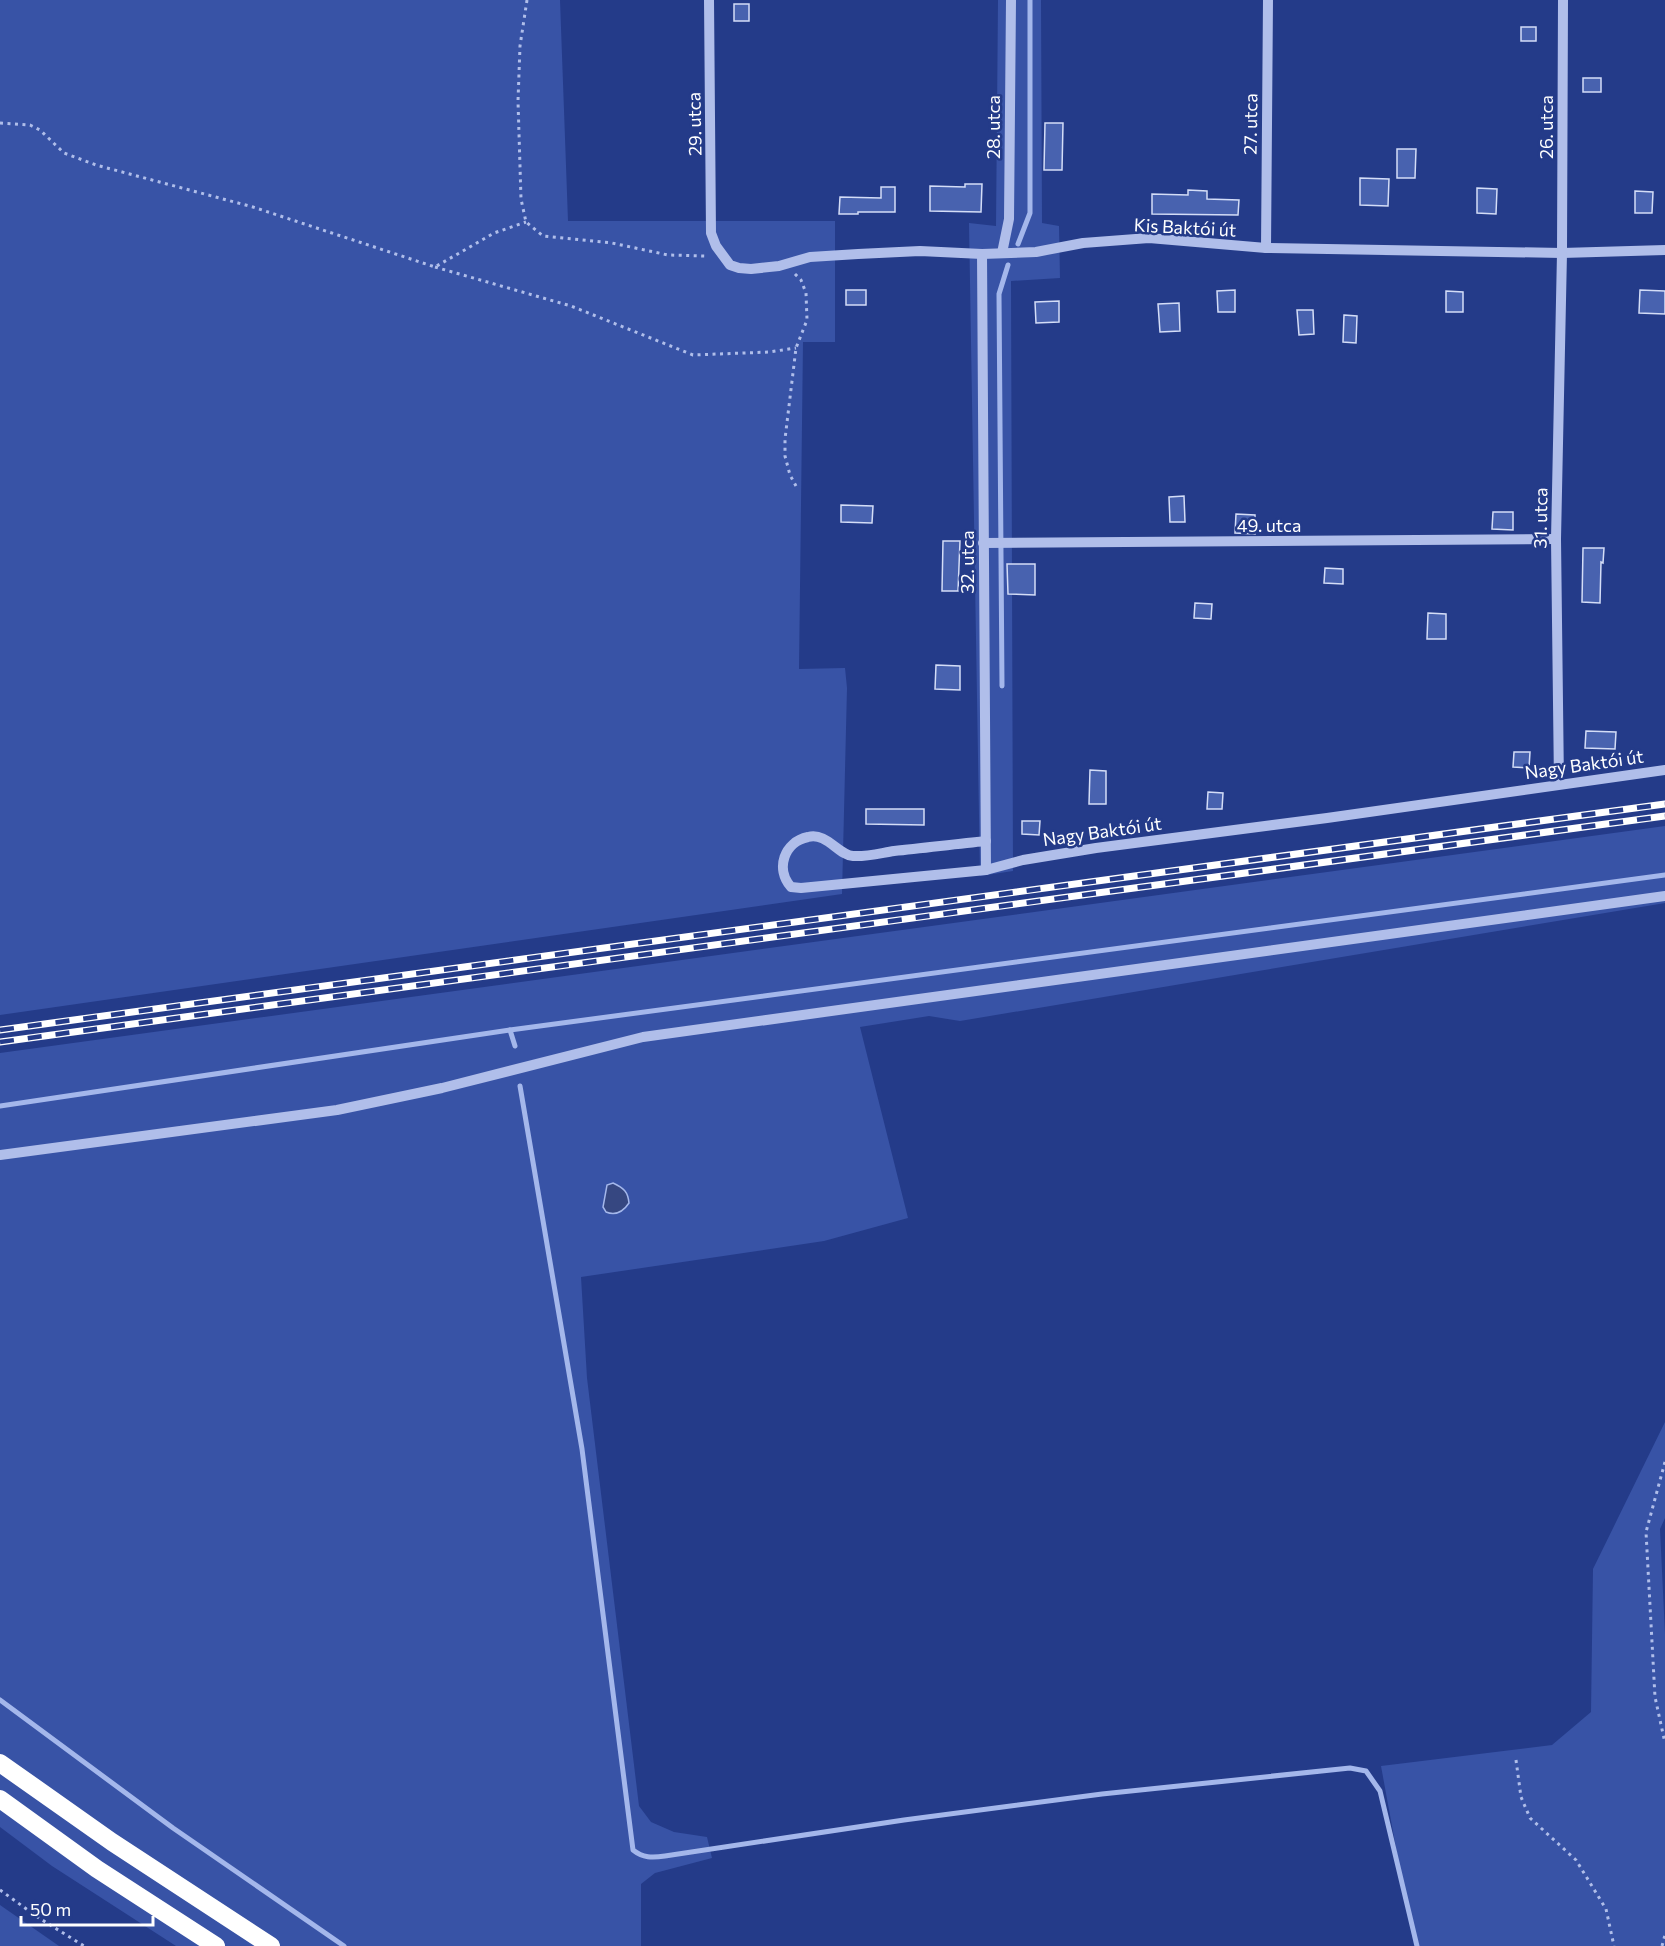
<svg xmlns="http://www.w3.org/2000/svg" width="1665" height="1946" font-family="Commissioner,sans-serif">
<rect width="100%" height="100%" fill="#243b89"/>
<!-- grass -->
<g fill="#3853a6">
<path d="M0,0H560L568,221H835V342H803L799,669L845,668L847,688L842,894L0,1015Z"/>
<path d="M998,0H1041L1042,223L1059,226L1060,278L1011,281L1013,871L980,876L969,223L996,226Z"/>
<path d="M1665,826V903L960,1021L929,1016L860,1027L908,1218L824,1241L581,1277L587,1378L639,1806L651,1822L674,1832L707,1837L712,1858L655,1873L641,1884V1946H176L52,1866L0,1827V1053Z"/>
<path d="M1665,1422V1518L1660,1529L1665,1634V1946H1414L1381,1766L1552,1745L1591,1712L1593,1569Z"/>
<path d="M0,1905L59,1946H0Z"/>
</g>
<!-- water -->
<path fill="#364781" stroke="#a4b7eb" stroke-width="1.5" d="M613,1183C624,1188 628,1192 629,1203C623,1212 616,1216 606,1212L603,1207L607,1185Z"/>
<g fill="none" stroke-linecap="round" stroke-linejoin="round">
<!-- stream -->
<g stroke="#a4b7eb" stroke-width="5">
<path d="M1018,244L1030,213V0"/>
<path d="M1002,686L999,294L1008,265"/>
<path d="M510,1030L515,1046"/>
<path d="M520,1086L582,1449L633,1850C643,1858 652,1858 665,1856L904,1820L1102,1794L1350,1768L1366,1771L1380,1791L1417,1946"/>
<path d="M0,1106L510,1030L1665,875"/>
<path d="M0,1700L173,1828L344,1946"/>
</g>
</g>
<!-- building -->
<g fill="#4862af" stroke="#d4ddf7" stroke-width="1.5">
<rect x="734" y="4" width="15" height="17"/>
<rect x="1521" y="27" width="15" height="14"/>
<rect x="1583" y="78" width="18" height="14"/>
<path d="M1045,123H1063L1062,170H1044Z"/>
<path d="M1397,149H1416L1415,178H1397Z"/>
<path d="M1360,178L1389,179L1388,206L1360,205Z"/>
<path d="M965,184H982L981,212L930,211V186L965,187Z"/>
<path d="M881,187H895V212H858V214H839L840,197L881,198Z"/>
<path d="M1477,188L1497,189L1496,214L1477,213Z"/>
<path d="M1188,190L1207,191V199L1239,200L1238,215L1152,214V194L1188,195Z"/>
<path d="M1635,191L1653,192L1652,213H1635Z"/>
<rect x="846" y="290" width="20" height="15"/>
<path d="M1235,290V312H1218L1217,291Z"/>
<path d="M1640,290L1665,291V314L1639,313Z"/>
<path d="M1446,291L1463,292V312H1446Z"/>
<path d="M1059,301V322L1036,323L1035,302Z"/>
<path d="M1179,303L1180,331L1160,332L1158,304Z"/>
<path d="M1297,310H1313L1314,334L1299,335Z"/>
<path d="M1344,315L1357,316L1356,343L1343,342Z"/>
<path d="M1184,496L1185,522H1170L1169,497Z"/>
<path d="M841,505L873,506L872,523L841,522Z"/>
<path d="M1493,512H1513V530L1492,529Z"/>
<path d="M1236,514L1255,515V534L1235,533Z"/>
<path d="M943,541H960L958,591H942Z"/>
<path d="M1583,548H1604L1603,563L1601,562L1600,603L1582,602Z"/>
<path d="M1007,564H1035V595L1008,594Z"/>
<path d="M1325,568L1343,569V584L1324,583Z"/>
<path d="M1195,603L1212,604L1211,619L1194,618Z"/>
<path d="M1428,613L1446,614V639H1427Z"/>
<path d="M936,665L960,666V690L935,689Z"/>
<path d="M1586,731L1616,732L1615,749L1585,748Z"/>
<path d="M1514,752H1530L1529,768L1513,767Z"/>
<path d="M1090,770L1106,771V804H1089Z"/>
<path d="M1208,792L1223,793L1222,809H1207Z"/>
<path d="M866,809H924V825L866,824Z"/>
<path d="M1022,821H1040L1039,835L1022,834Z"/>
</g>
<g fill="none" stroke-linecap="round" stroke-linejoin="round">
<!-- path -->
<g stroke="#b0beea" stroke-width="3" stroke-dasharray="3 4.5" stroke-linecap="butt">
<path d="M527,0L520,46L518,101L521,199L526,222L543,236L612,243L668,255L705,256"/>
<path d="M0,123L30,125L40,130L64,153L96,165L253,207L435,267L494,233L526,222"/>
<path d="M435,267L571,306L693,355L769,352L796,348"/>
<path d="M795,274L801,280L806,293L807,320L796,348L785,439V456L790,475L796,486"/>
<path d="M1665,1462L1646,1532L1655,1697L1665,1743"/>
<path d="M1516,1760L1521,1797L1530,1818L1576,1860L1606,1909L1614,1946"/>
<path d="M0,1890L39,1918L84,1946"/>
<path d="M1662,1946L1665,1935"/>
</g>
<!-- minor -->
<g stroke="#b0beea" stroke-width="10">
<path d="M709,0L711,233L716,246L730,265L739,268L751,269L779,266L810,257L858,254L920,251L982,254L1036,252L1083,243L1149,238L1266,248L1562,253L1665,250"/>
<path d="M1266,248L1268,0"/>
<path d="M1002,253L1009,219L1011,0"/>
<path d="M982,254L986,870"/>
<path d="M983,543L1556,539"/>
<path d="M1559,784L1556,539L1562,253L1563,0"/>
<path d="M986,841C955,844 925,848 894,851C881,853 866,857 853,856C838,855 827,832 808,837C784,842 775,869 791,887L801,888L986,870L1023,860L1096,848L1327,818L1665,770"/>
<path d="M0,1155L337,1110L442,1088L643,1037L1665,896"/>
</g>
<!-- highway -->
<g stroke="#fff" stroke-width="18">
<path d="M0,1763L112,1842L271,1946"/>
<path d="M0,1799L97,1869L216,1946"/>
</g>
<!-- rail casing -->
<g stroke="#fff" stroke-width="7">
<g id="rail">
<path d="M0,1030L1665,804"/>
<path d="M0,1042L1665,816"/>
</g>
</g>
<!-- rail -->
<use href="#rail" stroke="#243b89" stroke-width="4.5" stroke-dasharray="14" stroke-linecap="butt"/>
</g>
<g text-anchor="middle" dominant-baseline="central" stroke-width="5" stroke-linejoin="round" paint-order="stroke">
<!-- street labels -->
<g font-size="18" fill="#fff" stroke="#243b89">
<text transform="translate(694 124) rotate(-91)">29. utca</text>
<text transform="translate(1250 124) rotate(-89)">27. utca</text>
<text transform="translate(993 127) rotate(-90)">28. utca</text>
<text transform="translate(1546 127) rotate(-90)">26. utca</text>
<text transform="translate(1185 227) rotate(3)">Kis Baktói út</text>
<text transform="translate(1540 518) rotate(-89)">31. utca</text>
<text x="1269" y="525">49. utca</text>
<text transform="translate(967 562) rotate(-90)">32. utca</text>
<text transform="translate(1584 764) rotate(-8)">Nagy Baktói út</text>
<text transform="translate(1102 831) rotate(-8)">Nagy Baktói út</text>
</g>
</g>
<!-- scale -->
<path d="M21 1916v9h132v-9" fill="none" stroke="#ffffff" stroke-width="3"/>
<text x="30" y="1916" font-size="18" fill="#ffffff" stroke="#243b89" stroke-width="4.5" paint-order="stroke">50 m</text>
</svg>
